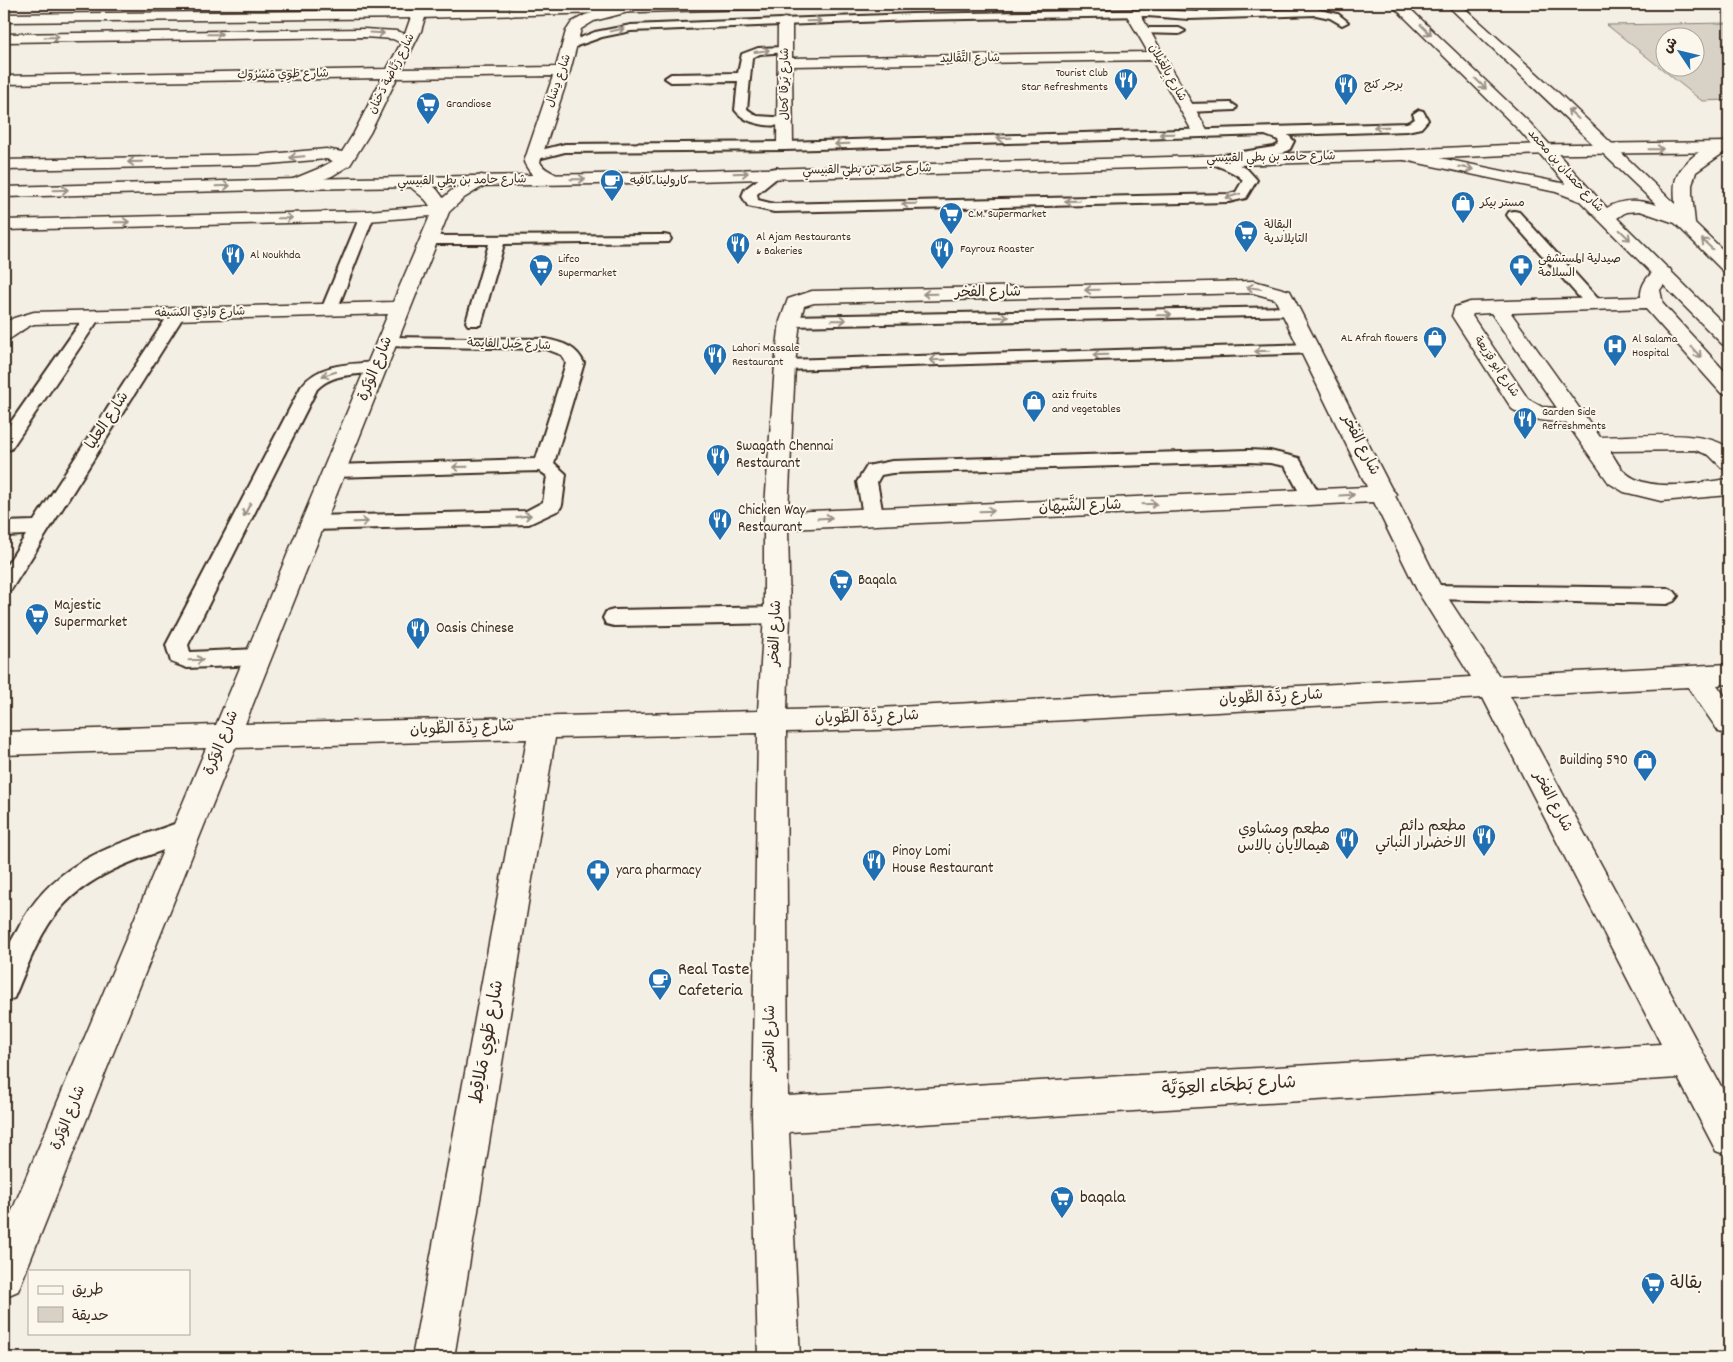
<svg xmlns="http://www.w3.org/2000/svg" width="1733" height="1362" font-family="Dekko,'Playpen Sans Arabic',sans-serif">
<rect width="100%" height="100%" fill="#f3efe4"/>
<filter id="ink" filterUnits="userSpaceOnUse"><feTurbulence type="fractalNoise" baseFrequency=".02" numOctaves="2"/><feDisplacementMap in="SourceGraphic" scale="10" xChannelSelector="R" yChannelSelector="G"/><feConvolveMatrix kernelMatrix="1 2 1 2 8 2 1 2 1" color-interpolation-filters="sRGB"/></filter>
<g filter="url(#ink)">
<!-- green -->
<path fill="#d8d1c6" stroke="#8a7e72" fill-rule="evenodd" d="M1729,23V100L1702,101L1607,25ZM1666,38H1696V68H1666Z"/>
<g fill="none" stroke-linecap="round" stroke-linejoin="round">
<!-- service casing -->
<g stroke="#3b2a1e" stroke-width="4">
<g id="service">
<path d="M1191,4L1208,5L1209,12L1316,9L1338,14L1348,22L1342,25L1330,18L1316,15L1189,19L1147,16L912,20L631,31L602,37L571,48L565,45L567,43L595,32L631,25L912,14L1147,10L1199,12V9Z"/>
<path d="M1142,28H1179L1185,31L1179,34L1138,33L1136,31Z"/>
<path d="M784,47L790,50L788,52L760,54L752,58L747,109L757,116L790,118L791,121L790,124C772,128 746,125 735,110L738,81L671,82L665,78L671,74L738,73L742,54L758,48Z"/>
<path d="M1231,103L1237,107L1235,110L1187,112L1181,108L1187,104Z"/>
<path d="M1419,110L1423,111L1428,120L1421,128L1407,131L1288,135L1294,141L1290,149L1283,153L1232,161L1247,169L1257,180L1246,198L1229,202L774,212L748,206L742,196L745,189L772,169L777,168L784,172L757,194L758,200L774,204L1229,194L1236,192L1243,180C1231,168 1216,168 1208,160L1210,157L1274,147L1279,144L1278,140L1265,135L785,150L565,152L534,160L527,156L529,153L565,144L785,142L1407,123L1415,119L1413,114Z"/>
<path d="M1514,211L1519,212L1600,301L1602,304L1600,307H1588L1509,218L1507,215L1509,212Z"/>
<path d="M367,212L372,213L374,216L337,310L335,313H323L321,310L360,216L362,213Z"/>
<path d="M664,235L669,236L671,239L669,242L504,244L482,322L480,325H468L466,322L489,244H429L424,243L422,240L424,237L429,236Z"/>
<path d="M1291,307L1297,309L1299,312L1297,315L790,326L784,324L782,321L784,318L790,316Z"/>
<path d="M177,309L183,311L185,314L11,590L4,592V569L26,535L4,536V522L34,521L169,314L171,311Z"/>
<path d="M93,311L99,313L101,316L11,449L4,451V432L87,313Z"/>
<path d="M387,337L546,339C563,343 576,346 584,363L554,463L566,474L562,505L559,510L529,524L313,530L306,528L303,523L306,518L313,516L526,511L543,502L547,476L540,471L334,477L327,475L325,471L327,467L334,465L536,459L566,363L562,355L546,349L381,346L379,342L381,338Z"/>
<path d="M1311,344L1317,345L1319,349L1317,353L785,370L779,369L776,365L779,361L785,360Z"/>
<path d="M377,362L383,363L386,367L383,371C359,376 336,371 317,389L188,645L190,652L258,649L266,651L269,657L266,663L258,665L187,668L171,662L166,645L301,387C318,363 351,364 377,362Z"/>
<path d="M1248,450L1270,451L1299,458L1321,497L1318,501L1311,503L1304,501L1285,466L1270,463L1248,462L892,473L881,475L877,482L883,515L880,520L873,522L866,520L863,515L857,482L867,466L892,461Z"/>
<path d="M1431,585L1667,588L1674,591L1678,596L1674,601L1667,604L1431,599L1424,597L1421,592L1424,587Z"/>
<path d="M777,607L785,610L788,615L785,620L777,623L614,626L606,624L603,618L606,612L614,610Z"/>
<path d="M186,820L195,823L199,831L195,839C148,856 93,870 60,909C38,935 27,968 14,998L4,1002C4,989 2,973 4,960C5,950 13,938 18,929C54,858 117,845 186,820Z"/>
</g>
</g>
<!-- minor casing -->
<g stroke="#3b2a1e" stroke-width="3">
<g id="minor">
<path d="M525,4H545L543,7L511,16L504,12L506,9Z"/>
<path d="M627,4L634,8L632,11L594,21L581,29L570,71L540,162C546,173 554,170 560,179L558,183C542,187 530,175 524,162L553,76L397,78L370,133L350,165L332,176L297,189L291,188L288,184L291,180L320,168L333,161L326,159L258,165L4,170V160L258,155L326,149L342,152L354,133L382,78L4,84V76L387,69L401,43L393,39L364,37L4,42V34L364,29L396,31L405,34L412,14L419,10L426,14L421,31L402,69L556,67L566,31L572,22L585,15Z"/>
<path d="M1133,10L1140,14L1209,133L1207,136H1195L1152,60L792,66L793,146L791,149H779L777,146L778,22L780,19L785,18L792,22V58L1148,52L1126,14Z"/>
<path d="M481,175L487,176L489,180L487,184L464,198L449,212L245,724L758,711L764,615V521L775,365L780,321L788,299L812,291L1254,281L1290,291L1391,488L1396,494L1395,496L1442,589L1499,676L1729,664V684L1717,685L1729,702V735L1719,732L1688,687L1510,696L1729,1101V1156L1716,1151L1678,1078L789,1132L800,1358H758L752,1115L758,733L555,738L454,1358H412L527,739L235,748L18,1291L4,1297V1230L206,748L4,755V732L216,725L388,314L34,324C22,328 15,338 4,341V323L14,318L34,312L393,302L430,216L367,221L4,230V220L367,211L430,206C424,195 413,192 407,182L409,178C423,175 437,187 443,198L452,190ZM1253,293L1275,299L1367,487L788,512L795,365L800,321L804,306L814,303ZM1374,502L1418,592L1471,677L878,708L787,710L790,615L788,529ZM1483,698L1661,1044L788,1096L786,732L878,730Z"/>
<path d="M1663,267L1670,269L1672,273L1660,290L1663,304L1729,376V394L1721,393L1645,308L1511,313L1600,437C1630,437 1708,428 1729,449V469L1721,467L1709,455L1695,450L1610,451C1615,458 1619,468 1626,473C1650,494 1700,482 1729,479V495L1661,501L1624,492L1609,483L1566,422C1547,422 1529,420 1512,409L1452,316L1455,307L1470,302L1641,297C1640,284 1651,270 1663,267ZM1491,313L1557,408L1542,407L1528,399L1472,316L1473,314Z"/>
</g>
</g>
<!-- secondary casing -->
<g stroke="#3b2a1e" stroke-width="3">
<g id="secondary">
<path d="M648,4H791L784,8L419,18L4,22V14L419,10Z"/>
<path d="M1729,142V152L1506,155L1401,160L596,184L297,189L4,197V187L297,179L596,174L1401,150L1506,145Z"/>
</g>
</g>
<!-- primary casing -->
<g stroke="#3b2a1e" stroke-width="3">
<path id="primary" d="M1391,4H1405L1530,123L1607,208C1623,198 1639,200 1657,205L1446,4H1460L1563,97L1675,204C1675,195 1673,184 1677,176C1684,161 1709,140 1726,145L1728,148L1726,151L1696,172L1692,185V195L1695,223L1729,256V272L1722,270L1675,223L1640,211L1626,212L1617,218L1729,329V346L1722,344L1580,201L1556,192L1395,158L1393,155L1395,152L1401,150L1566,184L1518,129Z"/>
</g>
<!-- service -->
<use href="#service" fill="#fbf7ec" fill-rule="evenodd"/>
<!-- minor -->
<use href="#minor" fill="#fbf7ec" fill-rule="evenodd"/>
<!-- secondary -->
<use href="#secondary" fill="#fbf7ec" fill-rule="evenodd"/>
<!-- primary -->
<use href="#primary" fill="#fbf7ec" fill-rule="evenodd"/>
</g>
<!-- one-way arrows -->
<defs><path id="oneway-shaft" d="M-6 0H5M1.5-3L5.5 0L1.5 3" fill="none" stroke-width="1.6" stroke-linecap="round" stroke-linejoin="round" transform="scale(1.25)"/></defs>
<g stroke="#9b9085">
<use href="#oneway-shaft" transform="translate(814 21) rotate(-2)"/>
<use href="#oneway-shaft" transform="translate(617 30) rotate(-11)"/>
<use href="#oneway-shaft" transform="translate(1426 30) rotate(44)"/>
<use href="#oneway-shaft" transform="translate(377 33) rotate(3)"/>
<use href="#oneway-shaft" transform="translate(215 34) rotate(-1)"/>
<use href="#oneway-shaft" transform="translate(52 37) rotate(-1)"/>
<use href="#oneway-shaft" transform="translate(762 51) rotate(-8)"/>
<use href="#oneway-shaft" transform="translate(1481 84) rotate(45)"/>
<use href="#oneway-shaft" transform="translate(1573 114) rotate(-138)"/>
<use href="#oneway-shaft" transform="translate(1381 127) rotate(179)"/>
<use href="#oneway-shaft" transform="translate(1167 134) rotate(179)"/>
<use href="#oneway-shaft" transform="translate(1004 138) rotate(178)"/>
<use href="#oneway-shaft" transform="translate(842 144) rotate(178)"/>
<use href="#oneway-shaft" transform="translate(1656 149) rotate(-1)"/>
<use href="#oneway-shaft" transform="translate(297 157) rotate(175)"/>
<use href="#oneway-shaft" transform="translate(135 162) rotate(179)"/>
<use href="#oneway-shaft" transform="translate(1466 168) rotate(11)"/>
<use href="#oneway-shaft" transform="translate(741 173) rotate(-2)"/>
<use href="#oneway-shaft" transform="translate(578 179) rotate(-1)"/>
<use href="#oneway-shaft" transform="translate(223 186) rotate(-2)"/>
<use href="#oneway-shaft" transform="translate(61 190) rotate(-2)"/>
<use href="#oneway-shaft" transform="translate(1233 196) rotate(163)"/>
<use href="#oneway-shaft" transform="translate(1072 201) rotate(179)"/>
<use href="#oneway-shaft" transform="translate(909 204) rotate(179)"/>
<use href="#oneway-shaft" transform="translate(285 218) rotate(-1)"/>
<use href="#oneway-shaft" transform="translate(122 222) rotate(-1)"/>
<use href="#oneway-shaft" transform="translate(1625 235) rotate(44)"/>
<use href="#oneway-shaft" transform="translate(1707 244) rotate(-136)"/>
<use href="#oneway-shaft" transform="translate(1254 288) rotate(-172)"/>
<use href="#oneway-shaft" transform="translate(1092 290) rotate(179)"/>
<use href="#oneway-shaft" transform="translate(930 294) rotate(179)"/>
<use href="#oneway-shaft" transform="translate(1164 315) rotate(-1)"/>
<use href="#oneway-shaft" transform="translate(1001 317) rotate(-1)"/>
<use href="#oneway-shaft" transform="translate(839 320) rotate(-1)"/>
<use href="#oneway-shaft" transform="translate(1262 351) rotate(178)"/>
<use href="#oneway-shaft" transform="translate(1696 352) rotate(47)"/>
<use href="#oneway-shaft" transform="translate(1100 355) rotate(178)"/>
<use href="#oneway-shaft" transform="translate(937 360) rotate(178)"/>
<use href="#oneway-shaft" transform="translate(329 374) rotate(163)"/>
<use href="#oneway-shaft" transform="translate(460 467) rotate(179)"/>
<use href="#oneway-shaft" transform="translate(1347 495) rotate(-3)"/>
<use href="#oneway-shaft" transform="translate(1150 504) rotate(-2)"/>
<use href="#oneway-shaft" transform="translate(247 510) rotate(117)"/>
<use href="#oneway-shaft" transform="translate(987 511) rotate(-2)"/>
<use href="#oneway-shaft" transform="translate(524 516) rotate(-7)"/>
<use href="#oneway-shaft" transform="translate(825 518) rotate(-3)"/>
<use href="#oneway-shaft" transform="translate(361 522) rotate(-2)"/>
<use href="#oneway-shaft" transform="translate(196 660) rotate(-2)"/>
</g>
</g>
<!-- icons -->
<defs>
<g id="restaurant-pin" transform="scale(1.25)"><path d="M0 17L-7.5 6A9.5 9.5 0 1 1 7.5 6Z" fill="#1f6fb2" stroke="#fbf7ec"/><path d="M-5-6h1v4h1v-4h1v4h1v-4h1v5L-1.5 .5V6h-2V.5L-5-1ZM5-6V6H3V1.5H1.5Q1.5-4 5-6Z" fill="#fff"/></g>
<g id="supermarket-pin" transform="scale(1.25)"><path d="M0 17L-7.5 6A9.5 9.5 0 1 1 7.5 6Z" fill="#1f6fb2" stroke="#fbf7ec"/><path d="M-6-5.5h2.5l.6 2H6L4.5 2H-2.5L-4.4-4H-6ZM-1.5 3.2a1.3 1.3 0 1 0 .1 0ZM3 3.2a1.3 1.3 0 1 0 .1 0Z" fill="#fff"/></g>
<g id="cafe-pin" transform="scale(1.25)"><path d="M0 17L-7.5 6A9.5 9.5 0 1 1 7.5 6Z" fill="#1f6fb2" stroke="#fbf7ec"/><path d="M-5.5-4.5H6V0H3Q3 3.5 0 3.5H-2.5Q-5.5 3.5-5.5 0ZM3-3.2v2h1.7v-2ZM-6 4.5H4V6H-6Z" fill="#fff"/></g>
<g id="shop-pin" transform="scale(1.25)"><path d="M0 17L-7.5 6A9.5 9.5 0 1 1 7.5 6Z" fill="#1f6fb2" stroke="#fbf7ec"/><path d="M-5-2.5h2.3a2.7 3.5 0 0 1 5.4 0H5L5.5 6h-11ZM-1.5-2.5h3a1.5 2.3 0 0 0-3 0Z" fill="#fff"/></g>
<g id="pharmacy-pin" transform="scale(1.25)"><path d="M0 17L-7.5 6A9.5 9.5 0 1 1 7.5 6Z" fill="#1f6fb2" stroke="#fbf7ec"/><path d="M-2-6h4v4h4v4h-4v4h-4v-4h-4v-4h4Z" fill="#fff"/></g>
<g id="hospital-pin" transform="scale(1.25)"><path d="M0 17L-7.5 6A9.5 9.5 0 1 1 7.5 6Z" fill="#1f6fb2" stroke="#fbf7ec"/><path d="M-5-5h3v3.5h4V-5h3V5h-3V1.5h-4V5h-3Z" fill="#fff"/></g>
</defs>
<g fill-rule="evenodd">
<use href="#restaurant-pin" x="1126" y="80"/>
<use href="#restaurant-pin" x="1346" y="85"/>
<use href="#supermarket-pin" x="428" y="104"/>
<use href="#cafe-pin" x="612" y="181"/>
<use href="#shop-pin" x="1463" y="203"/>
<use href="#supermarket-pin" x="951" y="214"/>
<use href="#supermarket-pin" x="1246" y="232"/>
<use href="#restaurant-pin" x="738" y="244"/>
<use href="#restaurant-pin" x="942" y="249"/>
<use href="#restaurant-pin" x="233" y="255"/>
<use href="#supermarket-pin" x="541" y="266"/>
<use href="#pharmacy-pin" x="1521" y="266"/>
<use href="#shop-pin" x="1435" y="338"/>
<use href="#hospital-pin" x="1615" y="346"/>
<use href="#restaurant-pin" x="715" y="355"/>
<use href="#shop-pin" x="1034" y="402"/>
<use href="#restaurant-pin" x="1525" y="419"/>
<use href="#restaurant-pin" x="718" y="456"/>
<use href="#restaurant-pin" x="720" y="520"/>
<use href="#supermarket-pin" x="841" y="581"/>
<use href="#supermarket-pin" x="37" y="615"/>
<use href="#restaurant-pin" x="418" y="629"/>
<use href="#shop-pin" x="1645" y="761"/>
<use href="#restaurant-pin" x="1484" y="836"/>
<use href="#restaurant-pin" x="1347" y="839"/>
<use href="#restaurant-pin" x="874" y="861"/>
<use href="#pharmacy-pin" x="598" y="871"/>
<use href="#cafe-pin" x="660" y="980"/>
<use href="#supermarket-pin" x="1062" y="1198"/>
<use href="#supermarket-pin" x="1653" y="1284"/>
</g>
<g text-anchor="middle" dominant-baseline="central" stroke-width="4" stroke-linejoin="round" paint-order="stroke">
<!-- far-street labels -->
<g font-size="12" fill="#3b2a1e" stroke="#fbf7ec">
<text transform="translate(970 59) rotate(-1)">شارع التَّقَالِيد</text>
<text transform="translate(1167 73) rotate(60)">شارع بِالغَيلان</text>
<text transform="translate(392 74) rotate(-63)">شارع رَبَّاضة دَخنان</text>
<text transform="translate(283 75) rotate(-1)">شارع طَوِي مَشرُوك</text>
<text transform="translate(559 81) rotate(-71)">شارع دِسَال</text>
<text transform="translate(785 84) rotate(-90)">شارع بَرقا كحال</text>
<text transform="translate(1271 158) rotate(-1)">شارع حامد بن بطي القبيسي</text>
<text transform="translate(867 170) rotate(-1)">شارع حامد بن بطي القبيسي</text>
<text transform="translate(1565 171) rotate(48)">شارع حمدان بن محمد</text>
<text transform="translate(462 181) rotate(-1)">شارع حامد بن بطي القبيسي</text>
<text transform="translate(200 313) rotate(-1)">شارع وادِي الكسَيفه</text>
<text transform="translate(509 345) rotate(2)">شارع حَبل القايمة</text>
<text transform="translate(1496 367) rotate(56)">شارع أبو قِرَيعة</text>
</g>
<!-- far-poi labels -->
<g font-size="12" fill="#3b2a1e" stroke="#fbf7ec" text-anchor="start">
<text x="1108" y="73" text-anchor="end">Tourist Club<tspan x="1108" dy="14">Star Refreshments</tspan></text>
<text x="1364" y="85">برجر كنج</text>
<text x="446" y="104">Grandiose</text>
<text x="630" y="181">كارولينا كافيه</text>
<text x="1480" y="203">مستر بيكر</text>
<text x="968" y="214">C.M. Supermarket</text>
<text x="1264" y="225">البقالة<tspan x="1264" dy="14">التايلاندية</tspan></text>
<text x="756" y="237">Al Ajam Restaurants<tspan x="756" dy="14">&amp; Bakeries</tspan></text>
<text x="960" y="249">Fayrouz Roaster</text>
<text x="250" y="255">Al Noukhda</text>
<text x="558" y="259">Lifco<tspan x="558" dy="14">Supermarket</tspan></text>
<text x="1538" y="259">صيدلية المستشفى<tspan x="1538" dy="14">السلامة</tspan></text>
<text x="1418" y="338" text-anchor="end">AL Afrah flowers</text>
<text x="1632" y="339">Al Salama<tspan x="1632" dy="14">Hospital</tspan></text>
<text x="732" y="348">Lahori Massale<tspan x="732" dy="14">Restaurant</tspan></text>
<text x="1052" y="395">aziz fruits<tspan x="1052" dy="14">and vegetables</tspan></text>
<text x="1542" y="412">Garden Side<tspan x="1542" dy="14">Refreshments</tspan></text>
</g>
<!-- street labels -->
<g font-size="15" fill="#3b2a1e" stroke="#fbf7ec">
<text transform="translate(988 293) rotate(-1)">شارع الفخر</text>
<text transform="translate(376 369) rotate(-68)">شارع الوَكرة</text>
<text transform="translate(108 421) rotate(-57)">شارع العليا</text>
<text transform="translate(1360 445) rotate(63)">شارع الفخر</text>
<text transform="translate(1080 507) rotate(-2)">شارع الشَّبهان</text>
<text transform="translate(776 633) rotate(-88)">شارع الفخر</text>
<text transform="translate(1271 698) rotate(-3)">شارع رِدَّة الطِّويان</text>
<text transform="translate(867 718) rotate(-2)">شارع رِدَّة الطِّويان</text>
<text transform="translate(462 729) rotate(-2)">شارع رِدَّة الطِّويان</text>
<text transform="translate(222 743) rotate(-68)">شارع الوَكرة</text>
<text transform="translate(1552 802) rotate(62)">شارع الفخر</text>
<text transform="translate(771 1038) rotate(-90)">شارع الفخر</text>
<text transform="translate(69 1118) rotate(-68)">شارع الوَكرة</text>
</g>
<!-- poi labels -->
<g font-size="15" fill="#3b2a1e" stroke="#fbf7ec" text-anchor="start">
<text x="736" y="447">Swagath Chennai<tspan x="736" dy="17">Restaurant</tspan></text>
<text x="738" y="511">Chicken Way<tspan x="738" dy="17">Restaurant</tspan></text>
<text x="858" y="581">Baqala</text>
<text x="54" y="606">Majestic<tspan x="54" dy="17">Supermarket</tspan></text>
<text x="436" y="629">Oasis Chinese</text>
<text x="1628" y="761" text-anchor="end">Building 590</text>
<text x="1466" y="827" text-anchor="end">مطعم دائم<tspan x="1466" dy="17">الاخضرار النباتي</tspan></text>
<text x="1330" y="830" text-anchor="end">مطعم ومشاوي<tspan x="1330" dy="17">هيمالايان بالاس</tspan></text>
<text x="892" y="852">Pinoy Lomi<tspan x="892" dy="17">House Restaurant</tspan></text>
<text x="616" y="871">yara pharmacy</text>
</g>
<!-- near-poi labels -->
<g font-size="18" fill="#3b2a1e" stroke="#fbf7ec" text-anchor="start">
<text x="678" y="970">Real Taste<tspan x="678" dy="21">Cafeteria</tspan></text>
<text x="1080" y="1198">baqala</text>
<text x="1670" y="1284">بقالة</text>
</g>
<!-- near-street labels -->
<g font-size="18" fill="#3b2a1e" stroke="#fbf7ec">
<text transform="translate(488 1042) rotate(-80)">شارع طَوِي مَلاقِط</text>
<text transform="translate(1229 1087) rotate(-3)">شارع بَطحَاء العِوَيَّة</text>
</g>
</g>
<!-- margin -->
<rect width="1733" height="1362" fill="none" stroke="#fbf7ec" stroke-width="20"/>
<rect x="10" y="10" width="1713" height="1342" fill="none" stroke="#3b2a1e" stroke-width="2" filter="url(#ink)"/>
<!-- legend -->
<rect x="28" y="1270" width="162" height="65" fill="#fbf7ec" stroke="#aea59a"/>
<rect x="38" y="1286" width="25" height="8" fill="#fbf7ec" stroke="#aea59a"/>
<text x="72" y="1294" font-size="15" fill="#3b2a1e">طريق</text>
<rect x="38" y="1307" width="25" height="15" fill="#d8d1c6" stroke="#aea59a"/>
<text x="72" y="1320" font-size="15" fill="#3b2a1e">حديقة</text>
<!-- north arrow -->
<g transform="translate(1680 52) rotate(305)"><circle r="24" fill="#fbf7ec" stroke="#aea59a"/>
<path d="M0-4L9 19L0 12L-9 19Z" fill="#1f6fb2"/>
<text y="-8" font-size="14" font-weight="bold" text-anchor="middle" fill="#3b2a1e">ش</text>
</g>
</svg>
